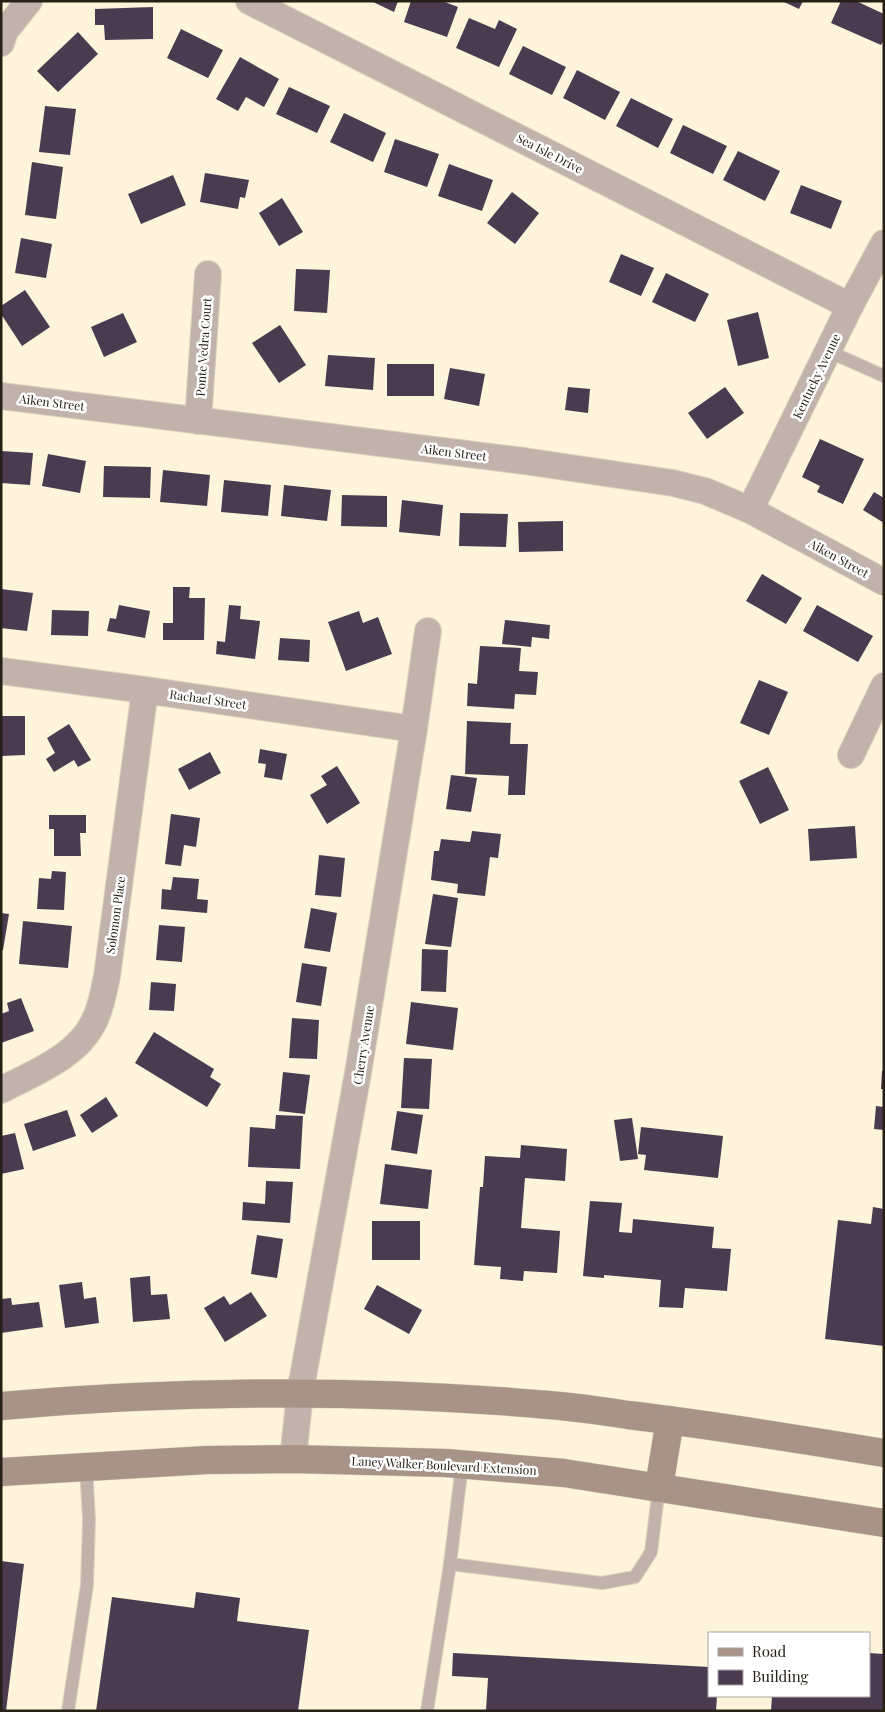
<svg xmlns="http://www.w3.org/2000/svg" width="885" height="1712" font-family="'Playfair Display',serif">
<rect width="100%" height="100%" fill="#fef3db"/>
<!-- building -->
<g fill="#4b3b50">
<path d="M371,1H398L394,12Z"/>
<path d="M411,1H442L458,7L447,37L404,22Z"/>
<path d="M782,1H803L799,9Z"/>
<path d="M841,1H856L884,14V40L881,45L831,23Z"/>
<path d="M153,7V39L105,40L104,25H95V9Z"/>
<path d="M469,18L495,29L499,20L517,29L499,67L456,48Z"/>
<path d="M181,29L223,50L208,78L167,58Z"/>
<path d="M78,32L98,54L58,92L37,71Z"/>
<path d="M523,46L566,67L552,95L509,74Z"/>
<path d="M240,57L279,79L264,107L246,97L238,111L216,99Z"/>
<path d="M577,70L620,92L605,120L563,98Z"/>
<path d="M289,87L330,106L317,133L276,114Z"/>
<path d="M631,98L673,119L658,148L616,126Z"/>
<path d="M45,106L76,109L70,155L39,152Z"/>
<path d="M344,113L386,133L373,162L330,142Z"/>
<path d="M683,125L727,146L713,174L670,153Z"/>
<path d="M395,139L439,154L427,187L384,172Z"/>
<path d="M738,151L780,171L765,201L723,180Z"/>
<path d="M32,162L63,167L56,219L25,215Z"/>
<path d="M449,164L493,180L482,211L438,196Z"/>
<path d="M205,173L249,180L245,198L240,197L238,209L200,202Z"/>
<path d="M173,175L186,205L141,224L128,194Z"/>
<path d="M801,185L842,201L831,229L790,213Z"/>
<path d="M512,192L539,213L515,244L487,223Z"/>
<path d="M282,198L303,232L279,246L259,213Z"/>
<path d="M21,238L52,244L46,278L15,273Z"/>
<path d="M621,254L654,268L641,296L609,282Z"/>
<path d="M296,269L330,270L327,313L294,311Z"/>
<path d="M666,273L709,294L695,322L652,302Z"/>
<path d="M25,290L50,327L22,346L1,314V306Z"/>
<path d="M758,312L769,358L738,366L727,320Z"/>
<path d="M123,313L137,342L104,357L91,327Z"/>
<path d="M280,325L306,365L279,383L252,343Z"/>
<path d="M328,355L375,358L373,390L325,386Z"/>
<rect x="387" y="364" width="47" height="32"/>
<path d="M450,368L485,374L479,406L444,399Z"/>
<path d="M568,387L590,389L588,413L565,410Z"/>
<path d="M725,387L744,413L707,439L688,413Z"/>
<path d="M820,439L864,459L843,504L817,492L820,486L802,477Z"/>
<path d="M1,451L33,453L30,485L1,483Z"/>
<path d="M48,454L86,461L80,493L42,486Z"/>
<path d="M104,466L151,467L150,498L103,497Z"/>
<path d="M163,470L210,475L207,506L160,502Z"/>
<path d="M224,480L271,485L268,516L221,512Z"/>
<path d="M284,485L331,490L327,521L281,516Z"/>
<path d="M874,492L884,498V523L863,510Z"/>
<path d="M342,495L387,496V527L341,526Z"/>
<path d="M402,500L443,505L440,536L399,532Z"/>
<path d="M460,513L508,514L506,547L459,546Z"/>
<path d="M563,521V551L519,552L518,522Z"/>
<path d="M762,574L802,598L786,624L746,601Z"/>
<path d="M173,587H190L189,598H205L204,640H163V623H173Z"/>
<path d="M1,589L33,593L27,631L1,628Z"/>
<path d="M119,605L150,611L145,638L107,631L110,618L116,619Z"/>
<path d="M229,605L241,606L240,619L260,621L255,659L216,654L217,641L225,642Z"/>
<path d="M817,605L873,636L858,662L803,631Z"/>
<path d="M52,610L89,611L88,636L51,635Z"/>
<path d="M359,611L363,623L378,617L392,654L346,671L328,622Z"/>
<path d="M505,620L550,625L549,639L532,637L531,647L502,644Z"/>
<path d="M280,638L310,640L309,662L278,660Z"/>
<path d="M480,646L521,648L519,671L538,672L536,695L515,694L514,709L467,706L468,683L477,684Z"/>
<path d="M759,680L788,692L769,735L740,723Z"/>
<path d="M1,716H25V755L1,756Z"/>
<path d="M467,721L511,723L510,744H528L525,795H508L509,776L465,774Z"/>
<path d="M69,724L91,760L78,767L74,760L54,772L46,759L55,753L47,738Z"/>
<path d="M260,749L287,754L282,780L264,777L266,764L258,763Z"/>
<path d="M210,752L221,773L189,790L178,769Z"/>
<path d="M337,766L360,803L327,824L310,795L327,785L321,776Z"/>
<path d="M768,767L789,810L760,824L739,781Z"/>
<path d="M451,775L477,778L471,812L446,809Z"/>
<path d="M171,814L200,818L196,847L184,845L181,866L165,864Z"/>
<path d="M49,815H86V833H80L81,856H54V829H49Z"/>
<path d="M855,826L857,858L810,861L808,829Z"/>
<path d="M472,831L501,834L498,858L490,857L485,896L457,893L458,884L431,880L434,851H439L441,839L470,842Z"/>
<path d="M319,855L345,858L341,897L315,895Z"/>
<path d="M52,871L66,872L64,910L37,909L39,878L51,879Z"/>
<path d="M173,877L199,879L197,899L208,900L207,913L161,909L162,889L171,890Z"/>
<path d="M433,894L458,898L451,947L425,944Z"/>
<path d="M311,908L337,913L330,952L304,948Z"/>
<path d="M1,913L9,914L3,950H1Z"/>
<path d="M23,921L72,926L68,968L19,964Z"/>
<path d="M159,925L185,927L182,962L156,960Z"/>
<path d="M422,949L448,950L446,992L421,991Z"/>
<path d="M302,963L327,967L321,1006L296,1002Z"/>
<path d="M151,982L176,984L174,1011L149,1010Z"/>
<path d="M21,998L34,1031L1,1043V1014L9,1011L7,1003Z"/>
<path d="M411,1002L458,1008L453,1050L406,1044Z"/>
<path d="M292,1018L319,1020L317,1059L289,1058Z"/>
<path d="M154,1032L214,1069L210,1077L221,1084L207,1107L135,1063Z"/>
<path d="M404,1058L432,1059L429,1109L401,1108Z"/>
<path d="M882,1071H884V1089H881Z"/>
<path d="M283,1072L310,1075L305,1114L279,1111Z"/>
<path d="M106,1097L118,1116L92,1133L80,1115Z"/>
<path d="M876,1106L884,1107V1130L874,1129Z"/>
<path d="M67,1110L76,1136L33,1151L24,1124Z"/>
<path d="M397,1111L423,1115L417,1154L391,1150Z"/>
<path d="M276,1115L303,1116L300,1169L248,1167L250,1127L275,1129Z"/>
<path d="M632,1118L638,1159L620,1161L614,1120Z"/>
<path d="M641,1127L723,1136L718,1178L644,1170L646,1155L638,1154Z"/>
<path d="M15,1133L24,1169L1,1174V1136Z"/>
<path d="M521,1145L567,1149L565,1181L525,1178L521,1228L560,1231L557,1273L524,1271L523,1281L500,1279L501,1267L474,1265L480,1187H483L485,1156L520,1158Z"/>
<path d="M385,1164L432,1170L428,1209L380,1204Z"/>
<path d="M266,1181L293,1182L290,1223L242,1220L243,1202L265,1204Z"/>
<path d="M590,1201L622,1203L619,1232L632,1233L633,1219L714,1227L712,1248L731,1249L727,1291L685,1288L683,1308L659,1307L661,1280L604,1275V1278L583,1276Z"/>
<path d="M873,1207L884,1209V1346L825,1339L838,1220L871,1224Z"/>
<rect x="372" y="1221" width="48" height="39"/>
<path d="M257,1235L283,1239L277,1278L251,1274Z"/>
<path d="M150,1276L151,1295L167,1294L170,1319L133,1322L130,1278Z"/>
<path d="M82,1282L84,1299L96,1297L99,1323L65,1328L59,1285Z"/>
<path d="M377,1285L422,1310L409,1334L364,1309Z"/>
<path d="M251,1292L267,1316L225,1342L204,1308L224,1296L230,1305Z"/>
<path d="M11,1298L12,1305L39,1302L43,1327L1,1333V1299Z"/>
<path d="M1,1561L24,1564L6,1711H1Z"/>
<path d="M196,1592L240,1598L237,1621L309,1630L298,1711H96L112,1597L194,1608Z"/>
<path d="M453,1653L709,1667V1696H717L716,1711H486L488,1678L452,1676Z"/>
<path d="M869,1653L884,1654V1711H771L772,1696H869Z"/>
</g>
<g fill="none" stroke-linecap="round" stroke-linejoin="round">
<!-- service casing -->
<g stroke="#dbd1bb" stroke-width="14">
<g id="service">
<path d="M828,351L884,376"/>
<path d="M462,1465L450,1564L602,1583L635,1577L651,1552L659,1487"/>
<path d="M68,1711L87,1585L89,1520L86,1466"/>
<path d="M427,1711L450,1564"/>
</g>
</g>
<!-- minor casing -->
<g stroke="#dbd1bb" stroke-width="28">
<g id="minor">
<path d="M249,1L850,306"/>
<path d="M1,43L5,31L29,1"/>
<path d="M1,396L524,461L673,483L705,491L750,510L884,582"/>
<path d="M198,421L208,274"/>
<path d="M750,510L850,306L884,243"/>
<path d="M1,671L145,690L414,729"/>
<path d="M851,755L884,686"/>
<path d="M1,1090C36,1072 81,1055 96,1017C102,1004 104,989 107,976L145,690"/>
<path d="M293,1459L300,1393L358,1073L414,729L428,631"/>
</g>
</g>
<!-- secondary casing -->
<g stroke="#dbd1bb" stroke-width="29">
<g id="secondary">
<path d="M1,1406C183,1390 367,1389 549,1405C575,1407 602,1411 628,1415C714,1425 799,1439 884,1453"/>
<path d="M1,1472L207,1460L293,1459L446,1463L564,1473L884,1523"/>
<path d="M659,1487L670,1420"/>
</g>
</g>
<!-- service -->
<use href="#service" stroke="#c1b3ac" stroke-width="12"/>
<!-- minor -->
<use href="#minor" stroke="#c1b3ac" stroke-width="26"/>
<!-- secondary -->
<use href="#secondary" stroke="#a79388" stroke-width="28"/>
</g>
<g text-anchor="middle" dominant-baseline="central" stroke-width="5" stroke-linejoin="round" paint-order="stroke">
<!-- street labels -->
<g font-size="12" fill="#262116" stroke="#fff">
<text transform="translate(550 153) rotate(27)">Sea Isle Drive</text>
<text transform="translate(203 347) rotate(-86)">Ponte Vedra Court</text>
<text transform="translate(816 376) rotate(-64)">Kentucky Avenue</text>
<text transform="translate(52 402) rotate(7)">Aiken Street</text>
<text transform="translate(454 452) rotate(7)">Aiken Street</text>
<text transform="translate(839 558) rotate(29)">Aiken Street</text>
<text transform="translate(208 699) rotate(8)">Rachael Street</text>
<text transform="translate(115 915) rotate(-82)">Solomon Place</text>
<text transform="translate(363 1045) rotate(-81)">Cherry Avenue</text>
<text transform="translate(444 1465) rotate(3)">Laney Walker Boulevard Extension</text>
</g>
</g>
<!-- border -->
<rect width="885" height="1712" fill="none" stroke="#262116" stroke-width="5"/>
<!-- legend -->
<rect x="708" y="1632" width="162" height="65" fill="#ffffff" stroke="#a8a6a2"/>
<rect x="718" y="1648" width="25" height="8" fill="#a79388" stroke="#a8a6a2"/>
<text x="752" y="1657" font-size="15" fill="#262116">Road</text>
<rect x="718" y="1670" width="25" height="15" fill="#4b3b50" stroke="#a8a6a2"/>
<text x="752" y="1682" font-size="15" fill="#262116">Building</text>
</svg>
